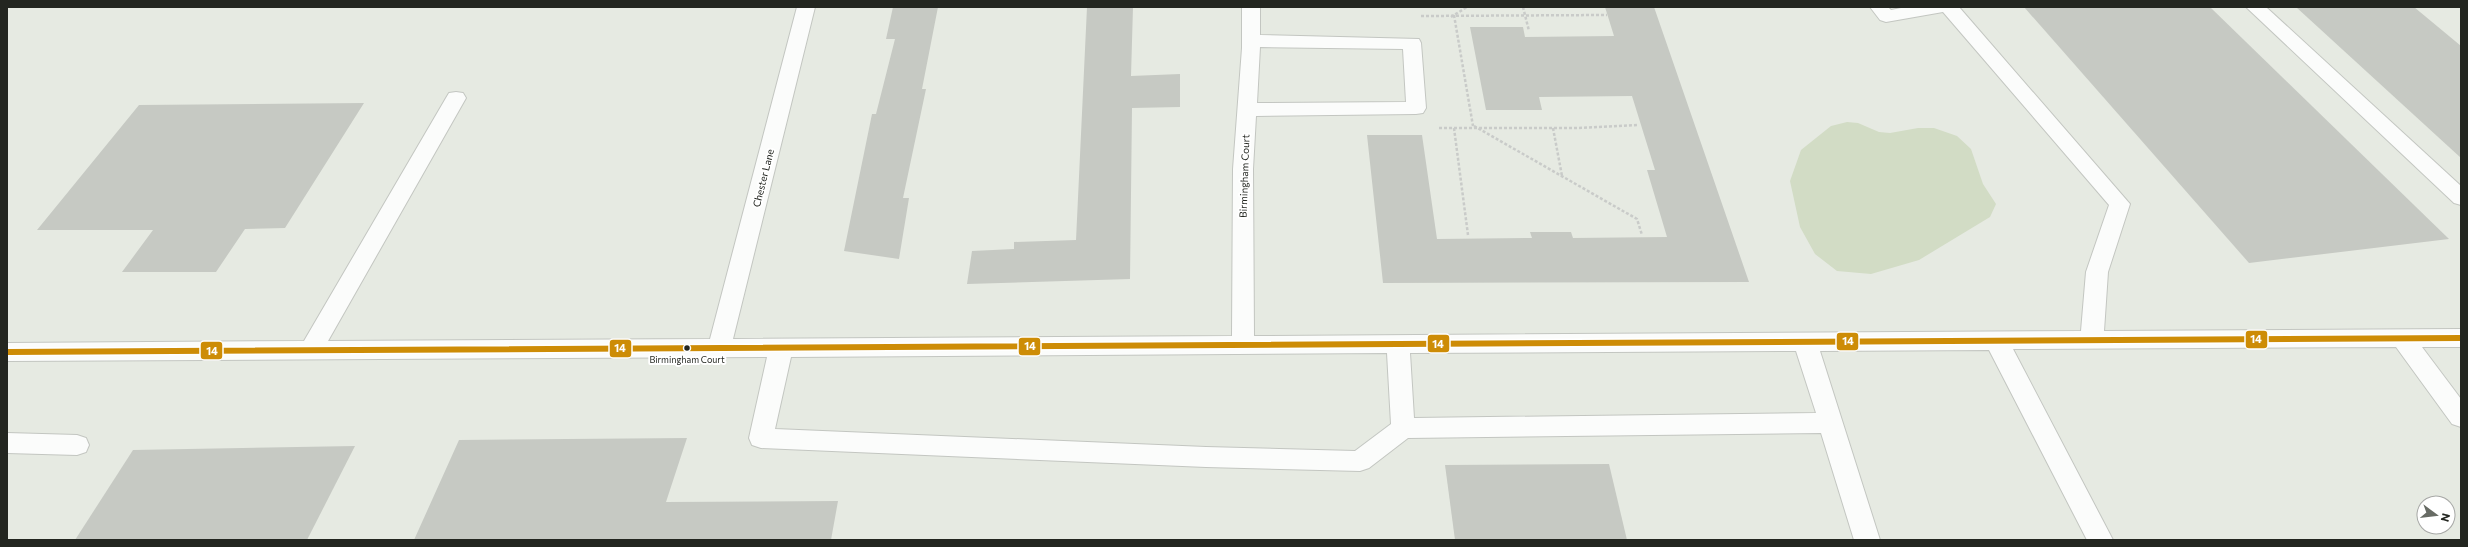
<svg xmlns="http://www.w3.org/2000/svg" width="2468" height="547" font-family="Commissioner,sans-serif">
<rect width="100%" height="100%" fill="#e6eae2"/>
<!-- green -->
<path fill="#d2dcc5" d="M1847,122L1858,123L1879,132L1890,133L1918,128H1934L1957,136L1971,149L1983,184L1996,204L1990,217L1919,260L1871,274L1837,271L1815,254L1800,227L1790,181L1801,150L1831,126Z"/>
<!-- building -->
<g fill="#c6c9c3">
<path d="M893,7H938L922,89H926L903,198H909L899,259L844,251L872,114H876L895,39H886Z"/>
<path d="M1087,7H1133L1131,76L1180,74V107L1132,108L1130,279L967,284L972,251L1014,249V242L1076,240Z"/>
<path d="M1605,7H1654L1749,282L1383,283L1367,135H1422L1437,239L1532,238L1530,232H1571L1573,238L1667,237L1647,170H1655L1632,96L1539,97L1542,110H1486L1470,27H1523L1525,37L1614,36Z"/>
<path d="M2024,7H2210L2449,239L2249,263Z"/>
<path d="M2296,7H2414L2461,46V158Z"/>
<path d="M364,103L285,228L245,229L216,272H122L153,230H37L139,105Z"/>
<path d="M687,438L666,502L838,501L831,540H414L459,440Z"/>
<path d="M355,446L307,540H75L133,450Z"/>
<path d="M1609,464L1627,540H1455L1445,465Z"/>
</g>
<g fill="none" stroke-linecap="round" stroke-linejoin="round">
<!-- minor casing -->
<g stroke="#c3c6c1" stroke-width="2">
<g id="minor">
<path d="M797,7H815L733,339L1232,336L1233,169L1242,48V7H1260V35L1419,39L1421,43L1426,108L1423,113L1416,114L1256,116L1253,169L1254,336L2081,331L2086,272L2109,205L1943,12L1886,22L1880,20L1870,7H1888L1891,10L1906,7H1959L2130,204L2108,272L2104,331L2461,329V347H2422L2461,399V427L2452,424L2396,347L2013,349L2113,540H2087L1989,350L1820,351L1880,540H1854L1821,433L1408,438L1369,468L1360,471L1206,467L761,448L752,445L749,438L767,357L7,361V343L304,341L446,98L449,93L456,92L463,93L466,98L328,341L710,339ZM1260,47L1403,49L1406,102L1257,103ZM1796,351L1816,413L1414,418L1410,353ZM1387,353L1391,424L1355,451L1206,447L775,429L791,357Z"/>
<path d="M2246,7H2266L2461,186V205L2454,203Z"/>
<path d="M7,433L77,435L86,438L89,445L86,452L77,455L7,453Z"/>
</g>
</g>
<!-- path -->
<g stroke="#c9cbc9" stroke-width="2.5" stroke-dasharray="3 2" stroke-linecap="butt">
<path d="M1523,7L1529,31"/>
<path d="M1454,15L1473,126"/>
<path d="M1421,16L1607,15"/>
<path d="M1451,17L1467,7"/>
<path d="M1474,126L1637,219L1642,235"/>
<path d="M1439,128H1578L1638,125"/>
<path d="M1454,128L1468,235"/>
<path d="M1553,128L1562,176"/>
</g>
<!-- minor -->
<use href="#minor" fill="#fbfcfb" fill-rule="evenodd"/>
<!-- bus-1 casing -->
<g stroke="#fff" stroke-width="9">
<path id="bus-1" d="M7,352L2461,338"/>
</g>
<!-- bus-1 -->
<use href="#bus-1" stroke="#cd8c06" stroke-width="6"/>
</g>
<!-- markers -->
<circle fill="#232620" stroke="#fff" stroke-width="1.5" cx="687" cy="348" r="3.5"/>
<g text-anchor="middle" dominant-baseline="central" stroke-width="4" stroke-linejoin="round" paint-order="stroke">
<!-- bus labels -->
<g font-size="9" fill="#232620" stroke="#fff">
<text x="687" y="359">Birmingham Court</text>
</g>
<!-- street labels -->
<g font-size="10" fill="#232620" stroke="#fff">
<text transform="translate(1244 176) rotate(-88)">Birmingham Court</text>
<text transform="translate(763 178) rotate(-76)">Chester Lane</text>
</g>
</g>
<g stroke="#fff" stroke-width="1.5">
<rect x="2245" y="330" width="23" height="19" rx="4" fill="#cd8c06"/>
<rect x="1836" y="332" width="23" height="19" rx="4" fill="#cd8c06"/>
<rect x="1427" y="334" width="23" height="19" rx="4" fill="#cd8c06"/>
<rect x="1018" y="337" width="23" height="19" rx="4" fill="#cd8c06"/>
<rect x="609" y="339" width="23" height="19" rx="4" fill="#cd8c06"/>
<rect x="200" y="341" width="23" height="19" rx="4" fill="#cd8c06"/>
</g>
<g font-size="11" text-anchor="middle" font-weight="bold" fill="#fff">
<text x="2256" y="343">14</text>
<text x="1848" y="345">14</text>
<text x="1438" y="348">14</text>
<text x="1030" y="350">14</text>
<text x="620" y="352">14</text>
<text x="212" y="355">14</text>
</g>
<!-- border -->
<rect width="2468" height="547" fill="none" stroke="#232620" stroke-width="16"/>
<!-- north arrow -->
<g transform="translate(2436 515) rotate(105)"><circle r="19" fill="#ffffff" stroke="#a7a8a6"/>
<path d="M0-3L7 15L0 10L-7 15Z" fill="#676b64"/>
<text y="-6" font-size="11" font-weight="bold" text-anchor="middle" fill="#232620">N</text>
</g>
</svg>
